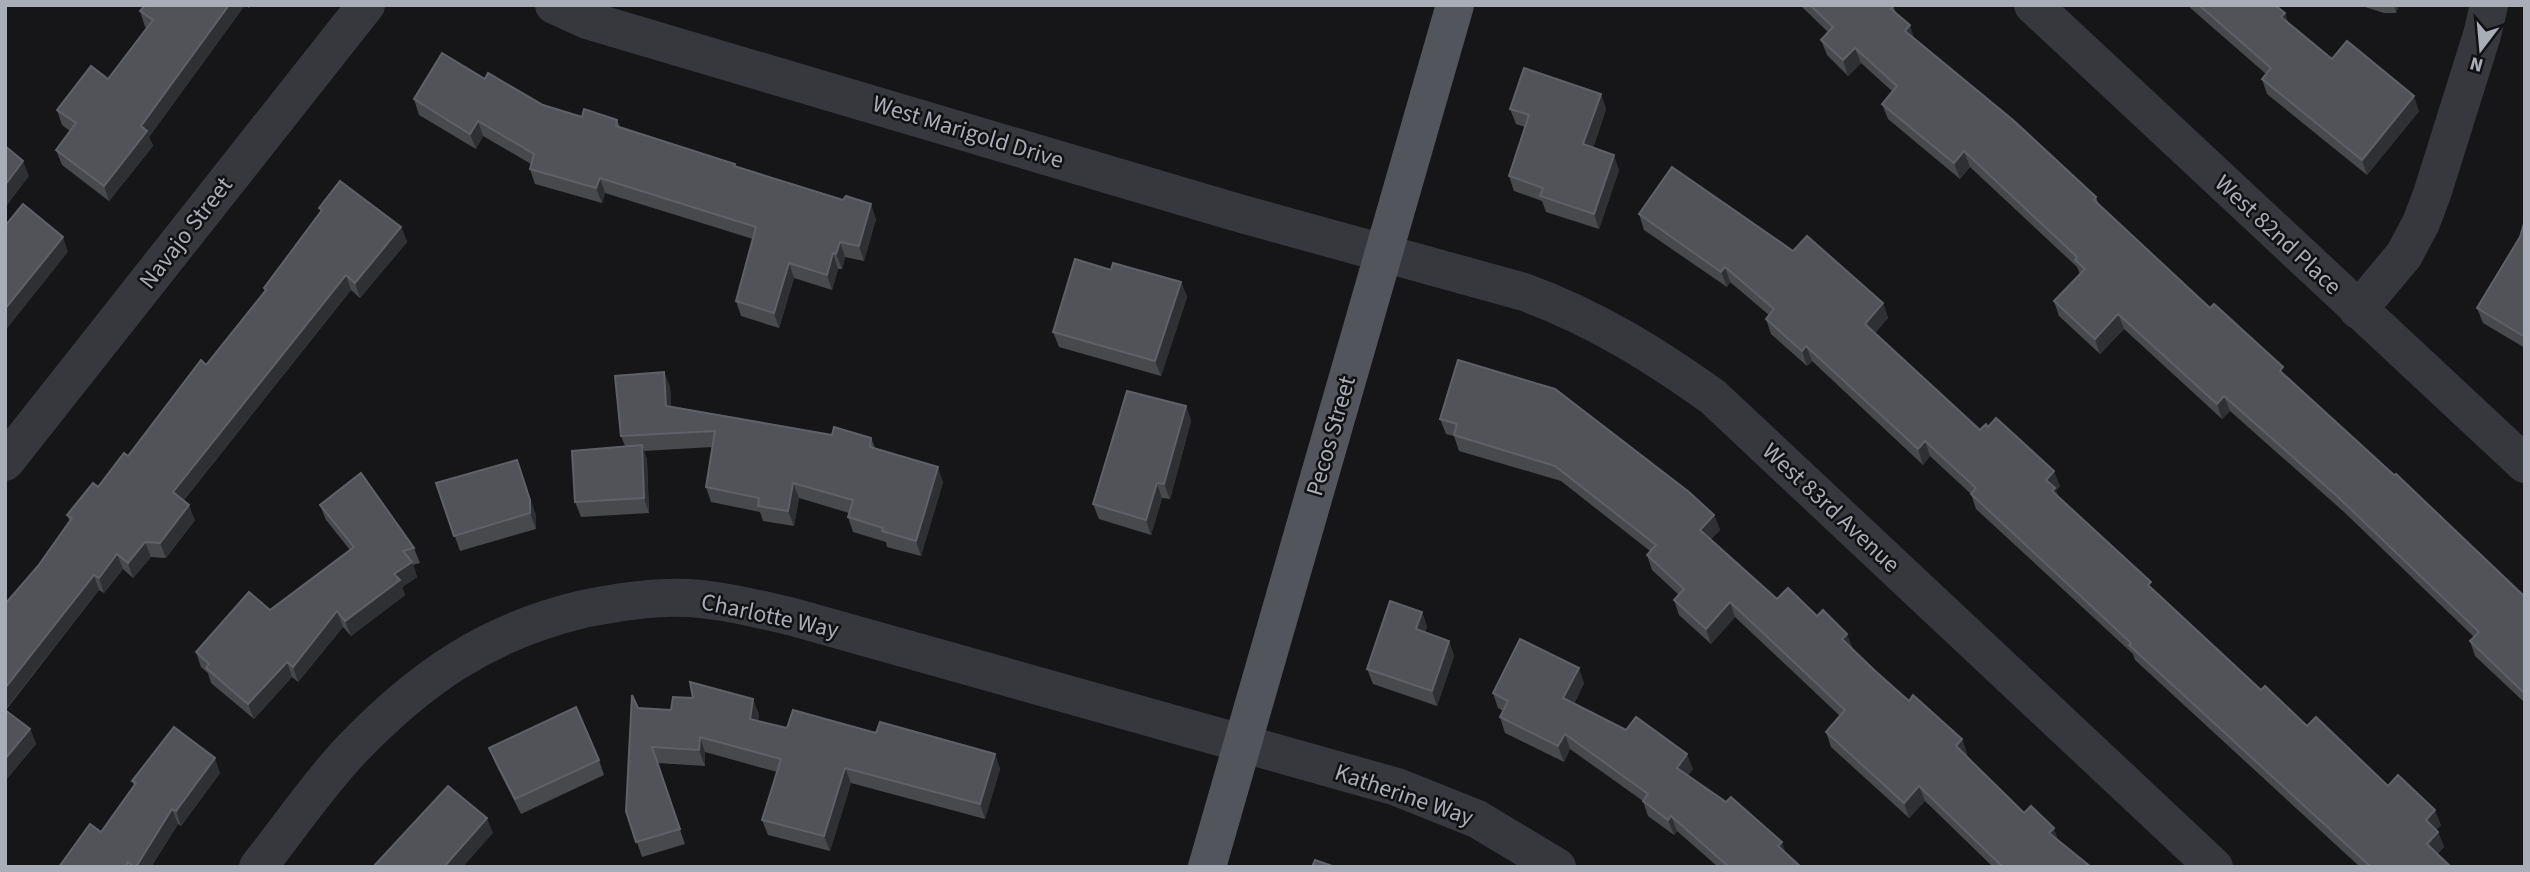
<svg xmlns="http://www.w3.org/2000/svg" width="2530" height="872" font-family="'Source Sans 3',sans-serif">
<rect width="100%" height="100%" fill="#161618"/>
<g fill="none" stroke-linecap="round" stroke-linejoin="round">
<!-- minor -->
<g stroke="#37383d" stroke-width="38">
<path d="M554,5L587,20L1235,212L1524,292C1593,317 1653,354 1713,397L2214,867"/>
<path d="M2033,5L2525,464"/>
<path d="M2358,310L2404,255L2421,223L2432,194L2482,35L2489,5"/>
<path d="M5,462L366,5"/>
<path d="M258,867C289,828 317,786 351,750C419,679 486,632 583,609C617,602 653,596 688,598C724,600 758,609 793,617L1397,787L1477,819L1557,867"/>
</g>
<!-- major -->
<path stroke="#53555c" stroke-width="38" d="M1207,867L1455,5"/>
</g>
<!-- wall -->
<g fill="#47494d">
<path d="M145,5H251L249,8L245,5L149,137L153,146L109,201L62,165L56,150L70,131L62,125L57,110L108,79L147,28L145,27L140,11Z"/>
<path d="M1800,5H1893L1896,13L1914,39L2096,197L2099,205L2210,308L2287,377L2525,597V703L2475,656L2470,641L2474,637L2344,512L2230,411L2222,419L2124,329L2100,354L2059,316L2054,301L2080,274L2077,267L1970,167L1960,179L1888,119L1882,104L1893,92L1861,63L1848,76L1827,55L1821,40L1828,32Z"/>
<path d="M2187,5H2275L2285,13L2288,23L2332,59L2419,111L2367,175L2267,94L2262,79L2266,74Z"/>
<path d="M2359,5H2399L2396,13H2384Z"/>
<path d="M485,79L543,105L582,117L617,120L620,127L735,164L736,167L876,219L864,261L845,257L842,269H838L832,290L794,278L779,328L741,316L736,301L753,239L605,193L602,203L535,184L530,169L531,164L483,136L476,149L419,115L414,99Z"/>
<path d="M1601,94L1606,109L1593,148L1619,170L1599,229L1546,212L1542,201L1514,191L1509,176L1525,127L1516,124L1510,109Z"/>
<path d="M319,208L401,227L407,242L360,298L351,290L184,500L195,520L166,558L151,557L133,578L123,569L104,593L99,590L6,710L30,729L36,744L5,781V604L38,566L70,522L67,515L128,456L206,365L265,291L264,288L321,212Z"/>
<path d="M1639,214L1793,251L1883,303L1888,318L1875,333L1980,430L2060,486L2056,490L2058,497L2154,591L2261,690L2307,726L2441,825L2436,830L2438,832L2444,847L2437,854L2451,867H2360L2135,660L2133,654L1976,509L1971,494L1930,456L1923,465L1812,361L1807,366L1771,334L1766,319L1769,315L1730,282L1727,287L1644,230Z"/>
<path d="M2525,220V348L2483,323L2477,308L2520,237Z"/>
<path d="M1111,270L1181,282L1187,297L1161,376L1059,347L1053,332Z"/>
<path d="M1458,360L1714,515L1720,530L1711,539L1777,599L1853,649L1909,701L1962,739L1967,754L1966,756L2024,813L2091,867H1993L1925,801L1909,818L1831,747L1826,732L1840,716L1735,617L1711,644L1679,615L1674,600L1679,595L1652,570L1647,555L1650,551L1561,481L1459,451L1454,436L1446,434L1440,419Z"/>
<path d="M664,372L670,387L671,406L832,435L871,438L875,448L943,482L921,556L887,547L886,542L853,532L848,517L849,513L799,498L794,526L763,521L760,512L711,502L706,487L712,447L644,451L647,460L649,513L581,517L575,502L625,446L621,436Z"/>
<path d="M1186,406L1191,421L1170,499L1162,498L1151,535L1099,519L1093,504Z"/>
<path d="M436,483L536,515V529L460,551Z"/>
<path d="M320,505L414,548L420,563L413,565L417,577L402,587L405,595L351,636L343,627L298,682L292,677L254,719L211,683L208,673L201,667L196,652L270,610L350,550L326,520Z"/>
<path d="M1422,612L1427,627L1425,632L1449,641L1454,656L1437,706L1373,684L1367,669Z"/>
<path d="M1584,683L1574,704L1693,769L1688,775L1786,853L1801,867H1718L1677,831L1674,835L1648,816L1643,801L1570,749L1564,762L1505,733L1500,717L1503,711L1498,708L1493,693Z"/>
<path d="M638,708L759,714L758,721L787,728L876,733L995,754L1000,769L985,819L851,783L830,851L768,835L762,820L777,772L705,752V766L657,763L685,844L642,857L626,811Z"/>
<path d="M489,748L599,760L604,775L521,814L495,763Z"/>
<path d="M220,773L181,826L178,824L151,867H59L101,832L134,786L132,781Z"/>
</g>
<!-- shaded-wall -->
<g fill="#2f3033">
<path d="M229,5H245L149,137L153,146L109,201L104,186L141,126Z"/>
<path d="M2394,5H2399L2396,13Z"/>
<path d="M2285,13L2290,28L2281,17Z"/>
<path d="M1910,25L1915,41L1905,31Z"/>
<path d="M1855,48L1861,63L1848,76L1843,60Z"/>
<path d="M1601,94L1606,109L1589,160L1583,144Z"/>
<path d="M2414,96L2419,111L2367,175L2362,160Z"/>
<path d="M478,121L483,136L476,149L470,134Z"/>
<path d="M1964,151L1970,167L1960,179L1954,163Z"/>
<path d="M1614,155L1619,170L1599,229L1594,214Z"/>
<path d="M23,161L29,176L5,208V185Z"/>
<path d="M600,178L605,193L602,203L596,188Z"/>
<path d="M871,204L876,219L864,261L859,246Z"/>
<path d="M401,227L407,242L360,298L355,283Z"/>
<path d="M63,237L68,252L5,331V309Z"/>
<path d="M840,242L845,257L842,269L836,254Z"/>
<path d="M833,253L838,269L832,290L827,275Z"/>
<path d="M789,263L794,278L779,328L774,313Z"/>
<path d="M1725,267L1730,282L1727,287L1721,272Z"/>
<path d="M346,275L351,290L178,507L173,492Z"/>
<path d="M1181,282L1187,297L1161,376L1155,361Z"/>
<path d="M1883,303L1888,318L1870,339L1865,324Z"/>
<path d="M2118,314L2124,329L2100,354L2095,339Z"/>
<path d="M1806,346L1812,361L1807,366L1802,351Z"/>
<path d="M664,372L670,387L672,421L666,406Z"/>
<path d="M2224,396L2230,411L2222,419L2217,404Z"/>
<path d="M1186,406L1191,421L1170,499L1164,484Z"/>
<path d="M1925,441L1930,456L1923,465L1918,449Z"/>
<path d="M642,445L647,460L649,513L644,498Z"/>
<path d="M938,467L943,482L921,556L916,541Z"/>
<path d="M2054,471L2060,486L2056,490L2061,503L2046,480Z"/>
<path d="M522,475L536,515V529L530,513Z"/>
<path d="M793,483L799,498L794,526L788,511Z"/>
<path d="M1157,483L1162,498L1151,535L1146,520Z"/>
<path d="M189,505L195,520L166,558L160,543Z"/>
<path d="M1714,515L1720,530L1706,545L1700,530Z"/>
<path d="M145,542L151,557L133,578L128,563Z"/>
<path d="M117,554L123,569L104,593L99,578Z"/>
<path d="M412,562L417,577L402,587L405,595L351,636L345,621L394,574Z"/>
<path d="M94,575L99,590L5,710V688Z"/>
<path d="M1730,602L1735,617L1711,644L1706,629Z"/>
<path d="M337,611L343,627L298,682L293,667Z"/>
<path d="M1422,612L1427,627L1421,644L1416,629Z"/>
<path d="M1847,634L1853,649L1842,639Z"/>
<path d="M1449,641L1454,656L1437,706L1432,691Z"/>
<path d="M287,662L292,677L254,719L248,704Z"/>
<path d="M1579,668L1584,683L1569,714L1563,698Z"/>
<path d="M753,699L759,714L755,734L750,719Z"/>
<path d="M30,729L36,744L5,781V759Z"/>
<path d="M1565,734L1570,749L1564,762L1558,746Z"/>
<path d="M700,737L705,752V766L699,750Z"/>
<path d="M1962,739L1967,754L1961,761L1956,746Z"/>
<path d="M995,754L1000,769L985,819L980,804Z"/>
<path d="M1687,754L1693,769L1683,783L1677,768Z"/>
<path d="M215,758L220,773L181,826L176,811Z"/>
<path d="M845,768L851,783L830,851L824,836Z"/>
<path d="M1919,786L1925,801L1909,818L1904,803Z"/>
<path d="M172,809L178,824L151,867H136Z"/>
<path d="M2435,810L2441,825L2431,835L2426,820Z"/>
<path d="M1671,816L1677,831L1674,835L1668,820Z"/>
<path d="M487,818L493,833L463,867H444Z"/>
<path d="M2054,828L2059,843L2049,833Z"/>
<path d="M2438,832L2444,847L2432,859L2427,844Z"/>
<path d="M1782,842L1787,857L1778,846Z"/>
</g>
<!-- building -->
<g fill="#525359" stroke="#5f6168" stroke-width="2">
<path d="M145,5H229L141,126L147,131L104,186L56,150L76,123L57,110L91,66L108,79L153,20L140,11Z"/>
<path d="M1810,5H1893V6L1891,9L1910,25L1905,31L2013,120L2096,197L2094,200L2210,308L2214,304L2283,367L2280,371L2394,475L2396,474L2525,597V694L2470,641L2479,632L2338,497L2224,396L2217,404L2118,314L2095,339L2054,301L2085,269L2075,260L2077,257L1964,151L1954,163L1882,104L1897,86L1855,48L1843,60L1821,40L1833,27Z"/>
<path d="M2199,5H2275L2285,13L2281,17L2332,59L2347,41L2414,96L2362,160L2262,79L2271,68Z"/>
<path d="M442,53L485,79L488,73L543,105L582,117L584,109L617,120L616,126L735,164L734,166L843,200L846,196L871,204L859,246L840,242L836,254L833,253L827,275L789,263L774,313L736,301L756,227L600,178L596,188L530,169L534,154L478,121L470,134L414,99Z"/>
<path d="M1524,68L1601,94L1583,144L1614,155L1594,214L1540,196L1543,188L1509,176L1529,115L1510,109Z"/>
<path d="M5,146L23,161L5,185Z"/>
<path d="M1672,167L1793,251L1807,236L1883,303L1865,324L1980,430L1986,424L1988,427L1996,418L2054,471L2046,480L2055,488L2052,491L2151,582L2148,585L2261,690L2265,686L2307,726L2316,717L2388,786L2398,775L2435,810L2426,820L2438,832L2427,844L2451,867H2371L2129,645L2131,643L1971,494L1976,488L1925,441L1918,449L1806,346L1802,351L1766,319L1774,309L1725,267L1721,272L1639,214Z"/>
<path d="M340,181L401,227L355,283L346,275L173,492L189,505L160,543L145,542L128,563L117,554L99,578L94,575L5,688V604L38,566L72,518L67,515L93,483L98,487L124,453L128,456L201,360L206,365L266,290L264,288L322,210L319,208Z"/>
<path d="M23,204L63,237L5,309V226Z"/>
<path d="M2525,220V337L2477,308L2520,237Z"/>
<path d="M1075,259L1111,270L1113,263L1181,282L1155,361L1053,332Z"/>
<path d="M1458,360L1555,389L1689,492L1714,515L1700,530L1777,599L1788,588L1817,616L1823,610L1847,634L1842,639L1875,671L1909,701L1913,695L1962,739L1956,746L2024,813L2031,806L2054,828L2049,833L2091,867H2003L1919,786L1904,803L1826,732L1845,710L1730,602L1706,629L1674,600L1684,589L1647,555L1656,545L1555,466L1454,435L1457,424L1440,419Z"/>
<path d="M664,372L666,406L832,435L834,427L871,438L870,447L938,467L916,541L882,531L883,528L848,517L853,500L793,483L788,511L758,506L759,498L706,487L715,431L621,436L615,376Z"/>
<path d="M1127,391L1186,406L1164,484L1157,483L1146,520L1093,504Z"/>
<path d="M642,445L644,498L575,502L572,451Z"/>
<path d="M517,460L530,500V513L454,536L436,483Z"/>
<path d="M361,473L414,548L403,551L412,562L394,574L400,580L345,621L337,611L293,667L287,662L248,704L206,668L209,664L196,652L249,592L270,610L354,547L320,505Z"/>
<path d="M1390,601L1422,612L1416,629L1449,641L1432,691L1367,669Z"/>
<path d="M1520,639L1579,668L1563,698L1626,730L1636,717L1687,754L1677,768L1726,802L1731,797L1782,842L1778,846L1801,867H1729L1671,816L1668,820L1643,801L1648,794L1565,734L1558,746L1500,717L1508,701L1493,693Z"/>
<path d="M690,682L753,699L750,719L787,728L793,710L876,733L880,722L995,754L980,804L845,768L824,836L762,820L781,759L700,737L699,750L652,747L680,829L636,842L626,811L632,695L638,708L671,710L673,697L693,698Z"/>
<path d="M576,707L599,760L515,799L489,748Z"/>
<path d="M5,710L30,729L5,759Z"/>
<path d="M174,727L215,758L176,811L172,809L136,867H134L128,862L125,867H59L90,824L101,832L136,783L132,781Z"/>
<path d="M448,786L487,818L444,867H373Z"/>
<path d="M1315,860L1335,867H1312Z"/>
</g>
<g text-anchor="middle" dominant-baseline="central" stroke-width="5" stroke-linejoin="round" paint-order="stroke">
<!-- street labels -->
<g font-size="24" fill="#a8adb8" stroke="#111113">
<text transform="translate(968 132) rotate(17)">West Marigold Drive</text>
<text transform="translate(186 233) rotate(-52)">Navajo Street</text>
<text transform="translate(2278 235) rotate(43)">West 82nd Place</text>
<text transform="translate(1331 436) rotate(-74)">Pecos Street</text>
<text transform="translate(1831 508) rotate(43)">West 83rd Avenue</text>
<text transform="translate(770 616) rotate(12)">Charlotte Way</text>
<text transform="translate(1404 795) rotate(19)">Katherine Way</text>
</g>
</g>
<!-- border -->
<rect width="2530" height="872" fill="none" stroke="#a8adb8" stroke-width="14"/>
<!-- north arrow -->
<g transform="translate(2481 49) rotate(196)" stroke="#111113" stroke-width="5" paint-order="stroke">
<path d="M0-5L12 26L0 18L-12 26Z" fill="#a8adb8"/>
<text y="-10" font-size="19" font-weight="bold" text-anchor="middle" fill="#a8adb8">N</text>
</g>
</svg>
